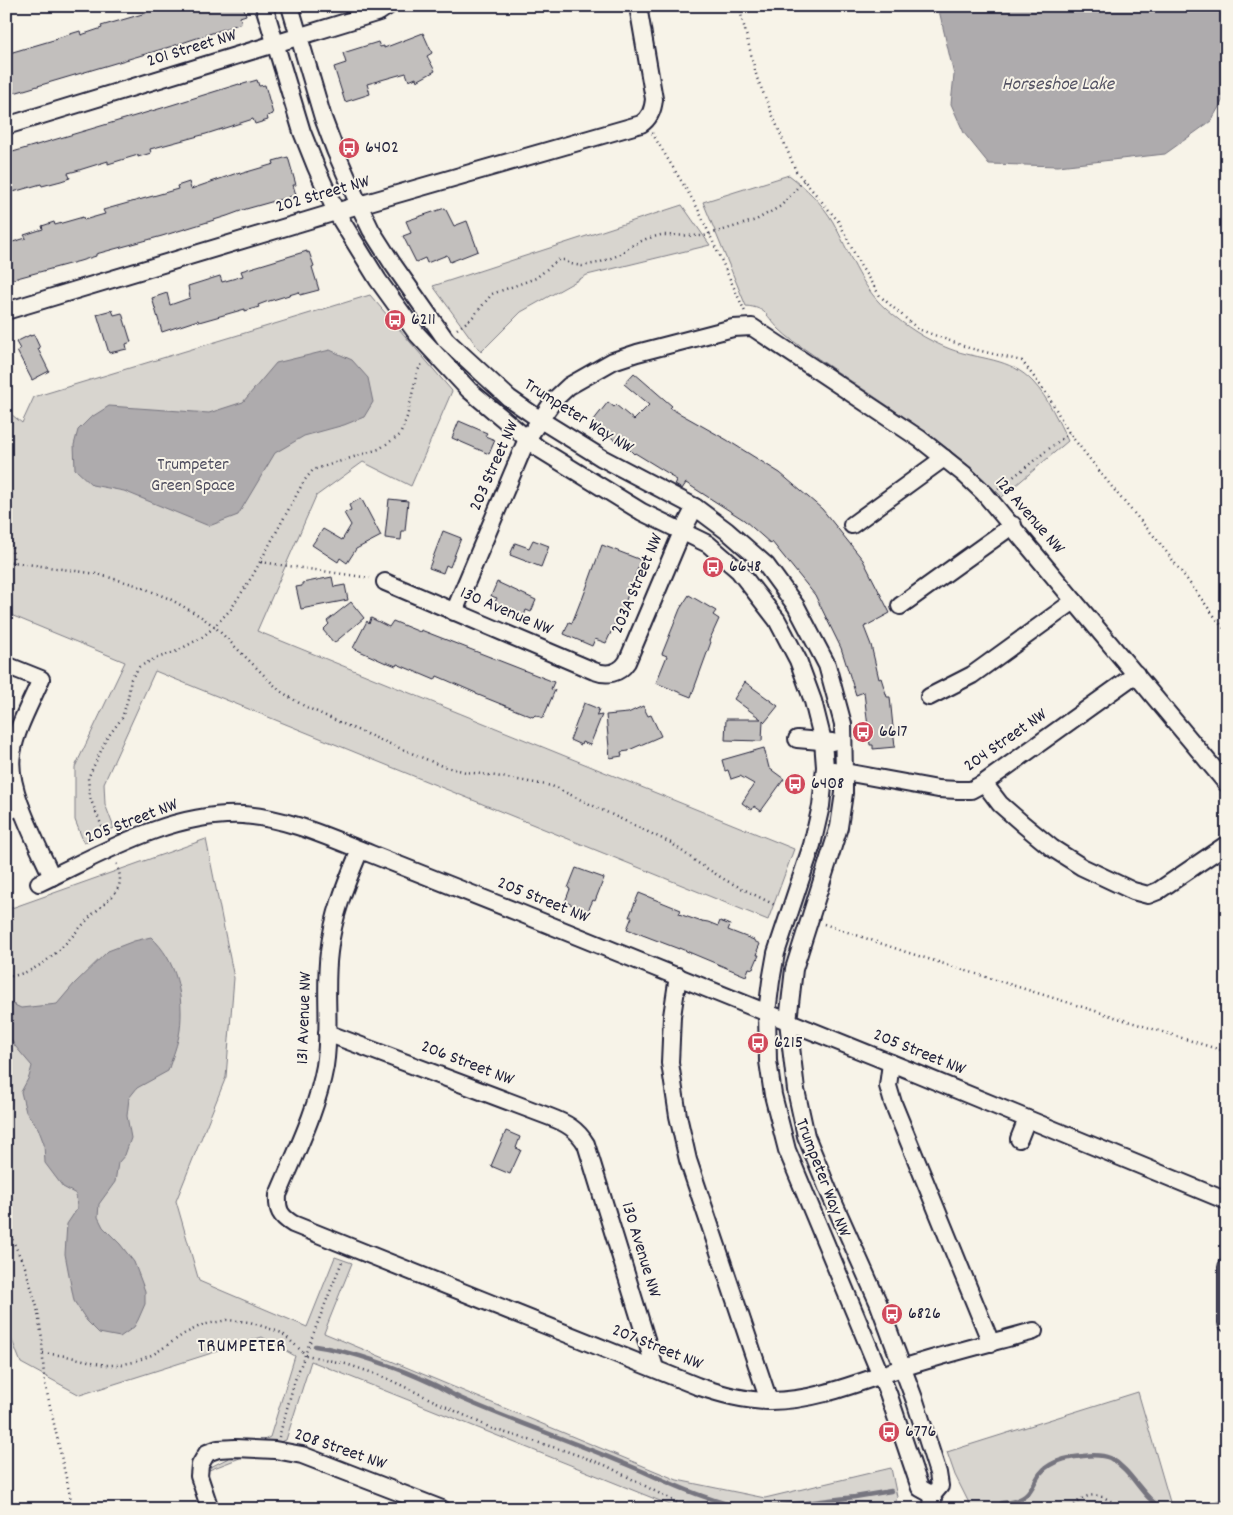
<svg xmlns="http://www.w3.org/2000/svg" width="1233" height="1515" font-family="Dekko,sans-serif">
<rect width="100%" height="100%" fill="#f7f3e8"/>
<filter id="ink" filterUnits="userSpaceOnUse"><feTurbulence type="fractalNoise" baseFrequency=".02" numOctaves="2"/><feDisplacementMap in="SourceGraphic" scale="10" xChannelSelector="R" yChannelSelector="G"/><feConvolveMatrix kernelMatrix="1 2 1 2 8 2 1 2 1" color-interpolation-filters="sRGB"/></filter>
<g filter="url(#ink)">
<!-- green -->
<g fill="#d8d5cf" stroke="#7d7c85">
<path d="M789,175C806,188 822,203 833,222C849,251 860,286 886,309C905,326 926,340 950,349C979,360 1010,357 1033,382C1049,399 1058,421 1068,441L1002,497C945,438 873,398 806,350C797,344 787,337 779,329C766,316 767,308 746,306L703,202Z"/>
<path d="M682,205L710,245L587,275L521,312L481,352L433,286Z"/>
<path d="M370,295L452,391L411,486L363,462L316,496L257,631L794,849L768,920L155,671L104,783L105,804L114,828L84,843L75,820V767L125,662L6,613V410L22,423L34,397Z"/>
<path d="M206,839L234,978L226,1077L176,1201L199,1281L307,1327L335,1257L352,1263L324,1333L677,1480L765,1498L891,1468L897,1497L893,1509H680L311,1361L286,1440L191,1477L270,1437L295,1356L262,1337L80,1395L21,1363L6,1325V910Z"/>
<path d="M1138,1392L1172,1509H972L955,1475L947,1452Z"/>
</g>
<!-- water -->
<g fill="#aeabad" stroke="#76747f">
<path d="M938,6H1227V93L1211,121L1165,154L1058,166L989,164L964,133L951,104L954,75Z"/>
<path d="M330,350L352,360L368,378L373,402L364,417L344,425L304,436L275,453L238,515L209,526L124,491L92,485L75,469L74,445L78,430L90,418L109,406L209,413L243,402L276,363Z"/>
<path d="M151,937C177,961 184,996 180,1030C178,1044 172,1058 168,1071L137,1088L129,1098L127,1116L131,1138L125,1155L118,1163L115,1182L99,1204L98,1217L103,1227L120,1244L134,1262L145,1291V1304L138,1320L134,1327L120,1337L99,1333L87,1321L74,1301L65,1254L67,1224L77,1209L76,1194L63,1187L45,1163L44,1144L38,1128L26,1112L21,1092L29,1077L32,1066L15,1046L6,1031V1001L21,1008L57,1004L74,984L108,951L134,941Z"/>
</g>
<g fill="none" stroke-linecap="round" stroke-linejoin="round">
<!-- stream -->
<g stroke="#76747f" stroke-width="4.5">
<path d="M315,1346C352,1351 399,1368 433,1384C442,1388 451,1394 460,1398C512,1421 566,1439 618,1461C661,1478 703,1501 749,1509"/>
<path d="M1002,1503C1040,1501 1028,1477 1050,1465C1060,1459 1072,1457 1083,1456C1091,1455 1103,1455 1110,1458C1132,1470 1141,1496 1162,1509"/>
<path d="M754,1509L855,1497L891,1491"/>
<path d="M1196,1509L1227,1500"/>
</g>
</g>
<!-- building -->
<g fill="#c2bfbd" stroke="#22223b">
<path d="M155,6H243L246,15L240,17L242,23L176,45L14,93L12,86H10L6,73V54L57,39V38L80,31L81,35L102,28L101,26L146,13L145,9Z"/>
<path d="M423,33L432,53L427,56L435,71L417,81L416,78L409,81L406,73L367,84L370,94L345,102L334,67L346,63L343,53L378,42L380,47L384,46V48Z"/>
<path d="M257,80L259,86L265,85L273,114L267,116L268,120L255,124L253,119L206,134L150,149L151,153L138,157V155L108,164V161L76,171L68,173L70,178L61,181L42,186L41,184L13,192L6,171V154L162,108L239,84L240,85Z"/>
<path d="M288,157L296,185H293L296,195L246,209L227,216L162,236L96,254V256L80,261L6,281V244L26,238L24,235L43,229L42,226L54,222L55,225L83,217L84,220L105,214L103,210L178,189L177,186L189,182L191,189L240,172V174L274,164L273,161Z"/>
<path d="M445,208L454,226L467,221L478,251L450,262L447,255L427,263L425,258L416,262L403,236L411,233L406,221Z"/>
<path d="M307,251V253L309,252L314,266L312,267L319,290L300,295L299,292L266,302L258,305L259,307L245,311V309L199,322L198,320L162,332L152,298L167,293L170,305L190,298L188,286L220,276L222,282L243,276L241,271Z"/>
<path d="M112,310L114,315L122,313L131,342L126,344L127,349L109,353L97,314Z"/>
<path d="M30,335V336L34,335L40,348L38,349L49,371L32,380L17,351L20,349L16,342Z"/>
<path d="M634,373L672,406L670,408L727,440L780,473L822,509L863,560L890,613L864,627L871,645L879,679L881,678L887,697H890L895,747L873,749V745H870L864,692L856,695L841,648L815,595L772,542L771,544L744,520L686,483L682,489L675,485L677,480L670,476L671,475L635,453L634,454L628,448L627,450L607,434L606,435L593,421L608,402L614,407L616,405L634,420L649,405L624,384Z"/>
<path d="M459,421L487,433L485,436L495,440L489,454L452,438Z"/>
<path d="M361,498L381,536L356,549L347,563L340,558L338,562L312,545L323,529L342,540L351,525L344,513L351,510L349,505Z"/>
<path d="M389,499L408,501L405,531H402L401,540L385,538Z"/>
<path d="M443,531L461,538L450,567L446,565L443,573L429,568Z"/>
<path d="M533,540L549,546L541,567L510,555L515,543L529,548Z"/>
<path d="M602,545L641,560L626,600L606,643L595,639L592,646L564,634L569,622L572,623L581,600H582Z"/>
<path d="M332,577L334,587L345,585L348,600L301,609L296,587L302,586V583Z"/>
<path d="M497,582L536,600L531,612L526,610L524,616L494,604L497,598L491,596Z"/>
<path d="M689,595L716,611L713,615L719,619L709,641L711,642L691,697L656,683L667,656L662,654L680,609Z"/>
<path d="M351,602L364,618L334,643L323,630L329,624L327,621Z"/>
<path d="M371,618L389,627L393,621L420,632L421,630L554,682L551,689L555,690L543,718L535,715L533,717L476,694V693L444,679L437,676L435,680L397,664L396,666L386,662V663L353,648L367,621L369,624Z"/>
<path d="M745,682L778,706L765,722L763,720L762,741L725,740L726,719H761L734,699Z"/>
<path d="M584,703L599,709L596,716L602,715L590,745L582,742L581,745L570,740Z"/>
<path d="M643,706L648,716L651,715L661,736L629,750V751L621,752L622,756L610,758L606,715L628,713Z"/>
<path d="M764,748L769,768L784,779L761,811L754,806L752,810L742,803L754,784L740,776L731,779L728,770L725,771L722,760Z"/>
<path d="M576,868L604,878L595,901L593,900L588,911L565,902L570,889L568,888Z"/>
<path d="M639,893L681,910L679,914L702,922V921L708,922L718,926L720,921L730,925L728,930L754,940V941L760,944L757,951L758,952L757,955H759L753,969L749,968L746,976L679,948V949L627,929L632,917H629Z"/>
<path d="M506,1131L520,1137L516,1148L521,1150L510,1174L491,1166Z"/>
</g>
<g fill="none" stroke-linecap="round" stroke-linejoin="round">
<!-- minor casing -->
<g stroke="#22223b" stroke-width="20">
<g id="minor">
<path d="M264,6L302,132L316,167L336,212L378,280L417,334L469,390L538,448L642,512L708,544L739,571L777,620L798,660L813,701L823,741L825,767L821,806L812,845L776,953L771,981L767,1012L768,1061L773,1095L787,1150L888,1393L920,1488L931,1494"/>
<path d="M290,6L323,118L335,150L359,205L371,230L392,263L446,340L509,398L539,419L602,458L695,507L727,531L766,565L796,606L827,665L843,724L844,773V793L839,827L794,969L788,1021L796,1090L806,1136L829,1192L878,1302L915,1401L938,1473L940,1486L935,1492L931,1494"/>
<path d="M6,126L379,12L388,6"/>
<path d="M6,311L359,205L641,124C650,118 653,110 654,99L638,6"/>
<path d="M852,525L944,458"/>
<path d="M385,582L594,671C607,676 619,674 627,662L682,532L695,507"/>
<path d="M900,606L1013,525"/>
<path d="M454,612L527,439L554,400L569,386L613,361L637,353L733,328L752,327L920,439L964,474L984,493L1227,784"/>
<path d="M6,665L41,679C31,703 16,728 12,754C6,788 38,845 52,877"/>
<path d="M929,697L972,675L1074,601"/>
<path d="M797,739L832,742"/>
<path d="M834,770L938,789L958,790H971L984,783L1136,674"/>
<path d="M984,783L1000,804L1024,825L1052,848L1082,867L1133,891L1148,895L1158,891L1227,844"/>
<path d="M6,811L21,807"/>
<path d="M360,850C346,883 333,915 329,952C324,990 331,1028 325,1066C317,1111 295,1154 278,1195C277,1210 280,1216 293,1224L697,1386C721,1394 745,1401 770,1401C815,1401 860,1382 902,1368C945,1354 990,1343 1034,1331"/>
<path d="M39,883C103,853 170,812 243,815C288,818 330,838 371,854C421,874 471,894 520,913C756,1007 992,1104 1227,1201"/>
<path d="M678,976L672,1016L670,1063L678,1116L688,1160L769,1401"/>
<path d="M327,1033L550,1117C566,1123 577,1129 586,1144L655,1368"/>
<path d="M891,1063L888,1086L893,1103L991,1343"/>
<path d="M1019,1139L1027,1119"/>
<path d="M1227,1267V1323"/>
<path d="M210,1509L199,1476L200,1465L207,1453L218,1449L235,1448L275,1450L302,1455L442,1509"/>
<path d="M931,1509L933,1500L931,1494"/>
</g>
</g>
<!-- path -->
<g stroke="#22223b" stroke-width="2.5" stroke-dasharray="1 4" stroke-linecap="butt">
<path d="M739,6L757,78L796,171L839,222L860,265L880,296L918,329L969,348L1022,361L1049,397L1069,433L1120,497L1159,542L1227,633"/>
<path d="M652,133L697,207L746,314"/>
<path d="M457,329L471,319L492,294L536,278L558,260H564L571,264L582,266L598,263L619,255L631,246L646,239L661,235L704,236L756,220L781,206L804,180"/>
<path d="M998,489L1069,433"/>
<path d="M6,523L10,531L14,563"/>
<path d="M6,561L97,574L136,585L170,599L200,616L214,626L280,691L304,706L350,727L442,766L466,772L496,776L552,786L671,843L698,863L727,881L777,906"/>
<path d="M261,562L370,578"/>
<path d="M106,836L90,798L88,778L107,738L122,718L128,698L131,679L139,667L154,659L175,652L201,638L212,629L231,609L253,575L304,481L313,470L379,449L400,435L407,417L417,372L423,362"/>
<path d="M824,924L909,953L1227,1052"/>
<path d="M6,977C46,972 65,943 91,916C99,908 113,897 118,888C122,880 119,870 116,862"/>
<path d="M6,1226L25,1267L37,1307L42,1338L44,1379L73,1509"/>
<path d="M43,1353L66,1356L105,1365H118L134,1362L154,1354L184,1334L202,1325L227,1320L250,1322L282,1333L306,1355L346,1364L382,1376L493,1429L566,1451L605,1465L689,1509"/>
<path d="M279,1437L295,1380L343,1259"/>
<path d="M1071,1509C1089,1487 1103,1495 1123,1509"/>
</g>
<!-- minor -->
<use href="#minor" stroke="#f7f3e8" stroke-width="16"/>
</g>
</g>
<!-- icons -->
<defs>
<g id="bus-disc" transform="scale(1.125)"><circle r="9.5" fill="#d1495b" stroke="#f7f3e8"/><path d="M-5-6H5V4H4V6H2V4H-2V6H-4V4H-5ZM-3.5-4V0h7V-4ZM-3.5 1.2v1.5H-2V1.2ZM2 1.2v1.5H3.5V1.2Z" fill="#fff"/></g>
</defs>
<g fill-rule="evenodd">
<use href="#bus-disc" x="349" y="148"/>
<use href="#bus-disc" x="395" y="320"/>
<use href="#bus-disc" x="713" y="567"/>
<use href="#bus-disc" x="863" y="732"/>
<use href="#bus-disc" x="795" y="784"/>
<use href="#bus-disc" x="758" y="1043"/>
<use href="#bus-disc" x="892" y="1314"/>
<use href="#bus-disc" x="889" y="1432"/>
</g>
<g text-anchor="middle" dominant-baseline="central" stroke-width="4" stroke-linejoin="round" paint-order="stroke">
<!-- street labels -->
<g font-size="18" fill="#22223b" stroke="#f7f3e8">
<text transform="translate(192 49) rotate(-17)">201 Street NW</text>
<text transform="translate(323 195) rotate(-16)">202 Street NW</text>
<text transform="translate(578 417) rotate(32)">Trumpeter Way NW</text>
<text transform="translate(495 466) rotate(-66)">203 Street NW</text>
<text transform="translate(1029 516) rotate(49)">128 Avenue NW</text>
<text transform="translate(638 584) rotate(-67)">203A Street NW</text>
<text transform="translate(506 612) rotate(23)">130 Avenue NW</text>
<text transform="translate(1006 741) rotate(-35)">204 Street NW</text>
<text transform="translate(132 822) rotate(-21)">205 Street NW</text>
<text transform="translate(543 901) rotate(22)">205 Street NW</text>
<text transform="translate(305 1018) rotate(-88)">131 Avenue NW</text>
<text transform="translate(919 1053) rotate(22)">205 Street NW</text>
<text transform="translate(467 1064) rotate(21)">206 Street NW</text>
<text transform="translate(822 1178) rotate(69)">Trumpeter Way NW</text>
<text transform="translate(640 1250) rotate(73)">130 Avenue NW</text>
<text transform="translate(657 1348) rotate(22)">207 Street NW</text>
<text transform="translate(340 1450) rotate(19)">208 Street NW</text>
</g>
<!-- poi labels -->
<g font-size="18" fill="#22223b" stroke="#f7f3e8" text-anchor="start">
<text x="365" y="148">6402</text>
<text x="411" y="320">6211</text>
<text x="729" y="567">6648</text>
<text x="879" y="732">6617</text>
<text x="811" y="784">6408</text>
<text x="774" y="1043">6215</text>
<text x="908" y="1314">6826</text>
<text x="905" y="1432">6776</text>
</g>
<!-- park labels -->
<g font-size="18" fill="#504f60" stroke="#f7f3e8">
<text x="193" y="465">Trumpeter<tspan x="193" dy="21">Green Space</tspan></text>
</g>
<!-- water labels -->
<g font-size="19" font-style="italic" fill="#535263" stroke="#f7f3e8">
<text x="1058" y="85">Horseshoe Lake</text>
</g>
<!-- neighbourhood labels -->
<g font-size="19" letter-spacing="1" fill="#22223b" stroke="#f7f3e8">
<text x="242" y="1347">TRUMPETER</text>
</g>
</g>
<!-- margin -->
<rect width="1233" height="1515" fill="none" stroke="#f7f3e8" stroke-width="25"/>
<rect x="12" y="12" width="1208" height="1490" fill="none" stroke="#22223b" stroke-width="2" filter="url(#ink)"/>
</svg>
